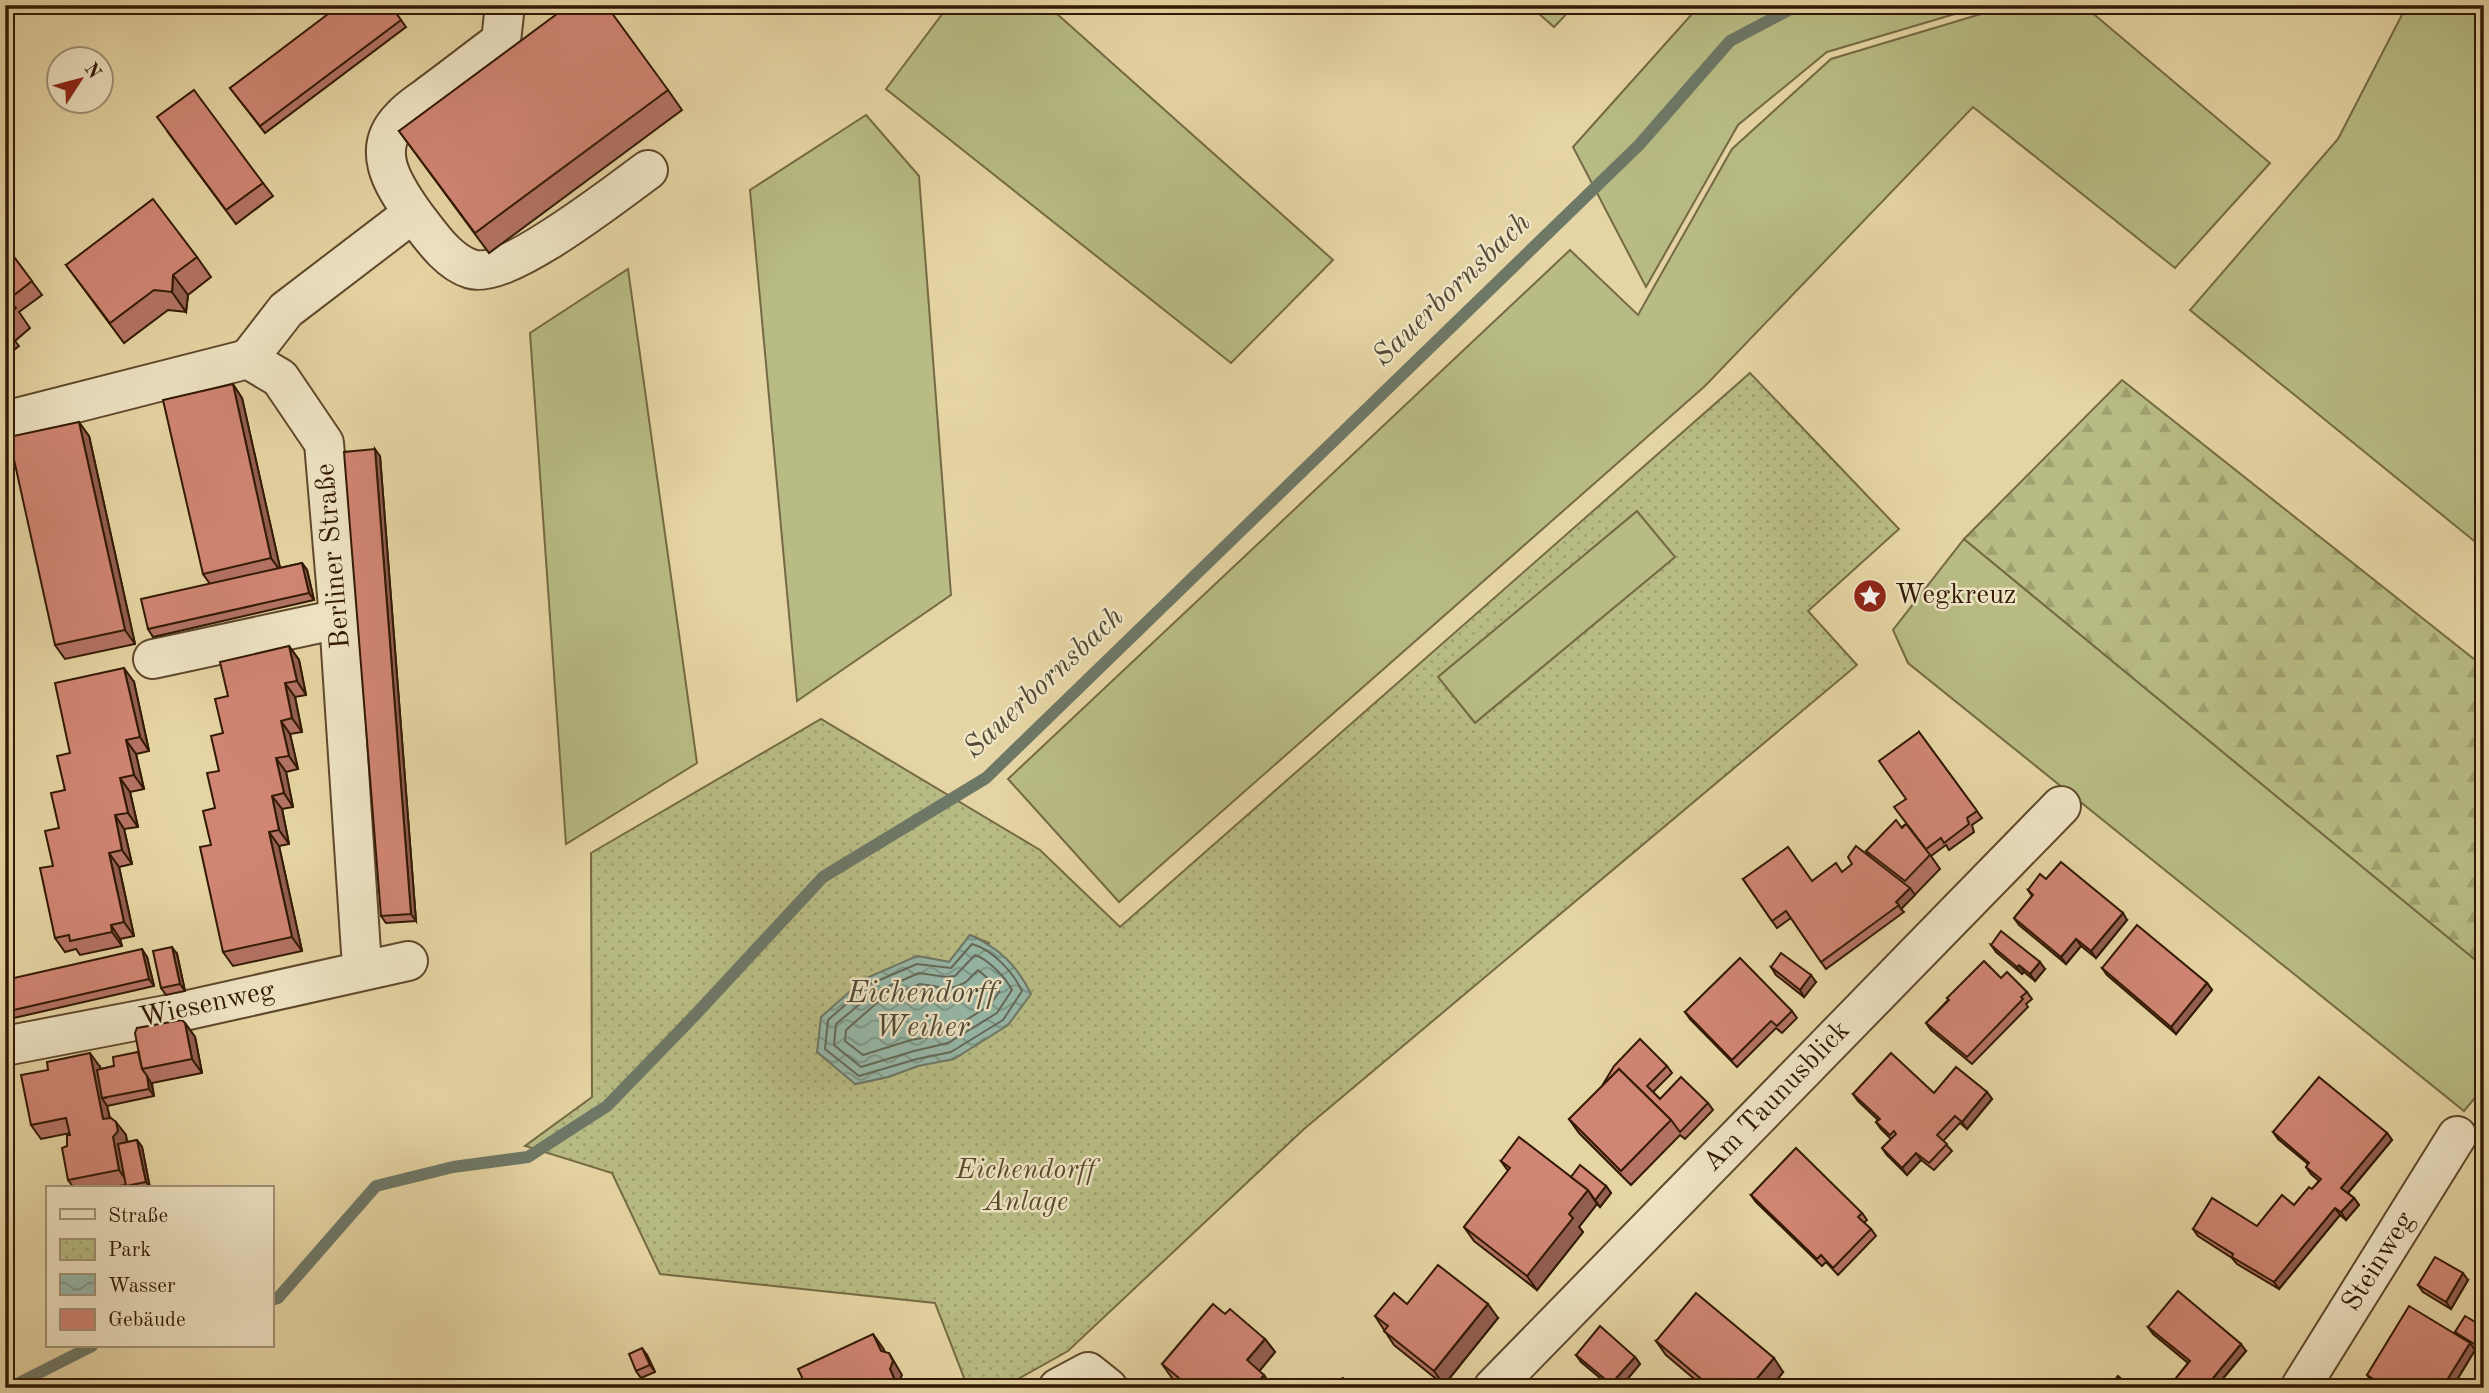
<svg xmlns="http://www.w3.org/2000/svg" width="2489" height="1393" font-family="'Old Standard TT',serif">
<defs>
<pattern id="forest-firs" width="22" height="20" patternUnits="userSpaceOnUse" patternTransform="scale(1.75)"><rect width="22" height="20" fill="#b8bc84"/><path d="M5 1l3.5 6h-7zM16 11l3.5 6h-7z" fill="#9fa170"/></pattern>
<pattern id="park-dots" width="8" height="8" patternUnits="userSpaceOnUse" patternTransform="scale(1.75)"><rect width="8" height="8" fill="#b8bc84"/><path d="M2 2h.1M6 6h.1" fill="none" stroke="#9fa170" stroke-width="1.8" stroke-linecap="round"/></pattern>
<pattern id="water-waves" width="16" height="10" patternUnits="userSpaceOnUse" patternTransform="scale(1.75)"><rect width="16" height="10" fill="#96b8a9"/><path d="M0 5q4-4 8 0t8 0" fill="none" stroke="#7b9587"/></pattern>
</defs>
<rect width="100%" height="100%" fill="#e6d5a4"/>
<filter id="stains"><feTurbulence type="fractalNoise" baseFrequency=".00286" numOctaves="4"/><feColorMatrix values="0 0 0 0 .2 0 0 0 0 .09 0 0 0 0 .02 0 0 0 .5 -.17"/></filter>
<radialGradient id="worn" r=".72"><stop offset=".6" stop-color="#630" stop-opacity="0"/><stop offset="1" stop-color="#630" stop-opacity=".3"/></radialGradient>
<!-- green -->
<g fill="#b8bc84" stroke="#756a44" stroke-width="2">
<path d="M949,5H1047L1333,260L1231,363L886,89Z"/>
<path d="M1529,5H1575L1554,27Z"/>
<path d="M1700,5H1985L1827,52L1738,125L1646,287L1573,147Z"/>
<path d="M2011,5H2083L2270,163L2175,268L1973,107L1705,386L1119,902L1008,779L1570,250L1638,315L1732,149L1831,59Z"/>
<path d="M2407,5H2484V549L2190,310L2338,139Z"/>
<path d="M866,115L919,176L951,595L797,701L750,190Z"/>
<path d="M628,269L697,763L566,844L530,333Z"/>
<path d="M1637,511L1676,557L1475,723L1437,677Z"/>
<path d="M1964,539L2484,967V1087L2464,1111L1908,663L1893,630Z"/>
</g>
<!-- forest -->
<path fill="url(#forest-firs)" stroke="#756a44" stroke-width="2" d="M2122,380L2484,667V967L1964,539Z"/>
<!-- park -->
<path fill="url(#park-dots)" stroke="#756a44" stroke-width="2" fill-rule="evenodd" d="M1750,373L1899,529L1808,611L1857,665L1304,1129L1068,1351L1002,1388H968L935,1303L660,1274L612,1173L525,1146L592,1097L591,853L821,719L1040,850L1120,927ZM1637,511L1675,557L1475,723L1438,677ZM970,935L989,943L918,1066L888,1077L855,1084L917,956L949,962Z"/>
<!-- water -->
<path fill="url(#water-waves)" stroke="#6e7867" stroke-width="2" d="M970,935C999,948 1017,965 1031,994L1008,1025L954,1059L918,1066L888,1077L855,1084L817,1052L821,1017L864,979L917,956L949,962Z"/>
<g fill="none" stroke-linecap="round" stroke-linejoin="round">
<!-- shore -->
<g stroke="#646856" stroke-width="2">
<path d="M972,944C993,950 1013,972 1022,991L1003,1020L951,1052L917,1059L859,1076L825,1049L828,1020L868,985L917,964L951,968Z"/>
<path d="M975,955C988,959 1006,978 1012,990L997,1013L948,1043L914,1051L861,1067L834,1045L836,1024L873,993L919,973L946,977L955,976Z"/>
<path d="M978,970L999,988V992L990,1005L944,1034L911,1040L863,1055L845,1041L846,1030L879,1001L920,984L945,988L956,987L966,982Z"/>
</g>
<!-- stream -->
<g stroke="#6e7867" stroke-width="12">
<path d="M271,1300L278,1298L376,1186L453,1167L528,1157L607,1106L697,1013L823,877L986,778L1639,145L1730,41L1798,5"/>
<path d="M9,1388L92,1346"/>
</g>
<!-- minor casing -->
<g stroke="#5f482c" stroke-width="42">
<g id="minor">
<path d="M413,213C429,233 446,261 471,269C507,280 616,193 648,170"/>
<path d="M248,359L286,310L413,213C392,183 370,149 402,117C410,108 422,101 432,93C455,76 478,58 501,41L505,5"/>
<path d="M5,421L248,359L280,378L324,443L339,619L361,952"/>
<path d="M153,659L339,619"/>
<path d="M5,1046L166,1015L408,961"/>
<path d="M1058,1388L1088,1372L1108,1388"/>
<path d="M1493,1388L2061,806"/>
<path d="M2300,1388L2457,1136"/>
</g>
</g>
<!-- minor -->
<use href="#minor" stroke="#efe4c4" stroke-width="38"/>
</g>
<!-- wall -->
<g fill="#b47364" stroke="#321904" stroke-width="2">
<path d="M155,5H168L162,11Z"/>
<path d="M390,5L406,27L265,133L230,88Z"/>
<path d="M668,90L682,110L489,253L399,131Z"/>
<path d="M167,131L263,183L273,196L236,224Z"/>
<path d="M5,245L42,295L19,312L30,328L15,341L19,346L5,357Z"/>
<path d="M197,257L211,277L188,295L186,312L168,310L124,343L66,265Z"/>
<path d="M242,398L280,568L302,563L307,570L314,600L153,637L148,629L210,584L203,574Z"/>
<path d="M89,436L135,644L65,659L55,645Z"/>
<path d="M380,456L416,921L386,923L381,916Z"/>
<path d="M289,646L299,660L306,695L295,697L302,732L290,734L298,769L286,772L293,807L282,809L289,844L279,846L302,951L233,966L223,952L211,845L228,696Z"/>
<path d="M134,682L149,751L136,754L144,789L130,792L138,827L124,829L132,864L119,867L134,936L120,939L122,946L80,955L76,949L65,952L55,938L53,866L70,753Z"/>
<path d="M1919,732L1982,818L1972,825L1974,832L1949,850L1946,845L1931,856L1940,869L1901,909L1904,912L1826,969L1791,918L1777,928L1743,879L1812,881L1842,872L1871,858L1866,851L1906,824V799Z"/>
<path d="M2028,890L2127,920L2096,958L2081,946L2066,964L2019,925L2014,918L2032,896Z"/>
<path d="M1991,945L2045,969L2035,981L2024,972L2022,974L1996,952Z"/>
<path d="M177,954L185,991L166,995L161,988Z"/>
<path d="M147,957L154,986L5,1020V980Z"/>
<path d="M1771,967L1816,982L1804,997L1776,975Z"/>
<path d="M2102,968L2207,983L2212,990L2176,1034L2107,975Z"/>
<path d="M2001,978L2027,992L2032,999L2026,1004L2028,1007L1972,1064L1931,1030L1926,1023L1948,1000L1947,998Z"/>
<path d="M1792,1011L1797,1018L1782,1033L1776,1028L1737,1067L1690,1019L1685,1012Z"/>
<path d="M185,1023L195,1037L202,1073L152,1083L154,1096L107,1106L110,1118L126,1135L127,1142L137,1140L142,1147L150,1188H127L125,1185L107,1188H74L68,1180L67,1146L70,1133L41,1139L31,1125L100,1067V1069L114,1066Z"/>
<path d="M1667,1066L1672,1073L1653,1092L1660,1099L1708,1103L1713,1110L1685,1139L1680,1135L1631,1185L1579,1133L1569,1119Z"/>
<path d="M1987,1092L1992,1099L1967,1129L1960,1123L1943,1141L1952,1151L1934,1170L1921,1160L1907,1175L1887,1155L1882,1148L1891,1139L1881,1129L1876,1122L1878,1120L1858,1101L1853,1094Z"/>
<path d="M2273,1132L2387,1133L2392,1140L2348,1193L2354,1198L2359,1205L2346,1220L2340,1215L2279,1289L2237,1264L2232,1258L2198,1236L2193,1229L2257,1226L2294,1205L2312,1189L2319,1181L2311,1174L2306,1167L2308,1164L2278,1139Z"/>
<path d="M1501,1161L1606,1186L1611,1193L1600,1207L1597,1204L1579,1227L1583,1232L1537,1290L1474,1241L1464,1227L1508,1171Z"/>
<path d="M1751,1195L1862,1213L1867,1220L1864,1223L1871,1229L1876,1236L1838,1275L1826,1262L1822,1266L1756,1202Z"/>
<path d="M2468,1280L2451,1309L2423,1292L2418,1285Z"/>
<path d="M1407,1304L1498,1318L1444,1385L1394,1345L1375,1316Z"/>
<path d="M1225,1314L1265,1339L1275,1352L1259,1371L1273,1388H1184L1172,1378L1162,1364Z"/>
<path d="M2148,1327L2246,1351L2215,1388H2168L2188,1363L2153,1334Z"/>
<path d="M2484,1327V1354L2472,1347L2475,1350L2452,1388H2382L2372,1382L2367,1375L2457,1336L2455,1332Z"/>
<path d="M1656,1341L1783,1372L1771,1388H1705L1666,1355Z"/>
<path d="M647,1355L655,1372L641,1378L636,1371Z"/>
<path d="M1576,1355L1635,1357L1640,1364L1620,1388H1612L1581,1362Z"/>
</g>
<!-- shaded-wall -->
<g fill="#925e51" stroke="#321904" stroke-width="2">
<path d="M859,5H869L864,12Z"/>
<path d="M173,275L188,295L186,312L172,292Z"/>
<path d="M233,384L242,398L281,572L271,558Z"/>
<path d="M79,422L89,436L135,644L125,630Z"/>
<path d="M375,449L380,456L416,921L411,914Z"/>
<path d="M302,563L307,570L314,600L309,593Z"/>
<path d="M289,646L299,660L306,695L297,681Z"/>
<path d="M124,668L134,682L149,751L140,737Z"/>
<path d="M285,683L295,697L302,732L292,718Z"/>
<path d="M281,721L290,734L298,769L289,756Z"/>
<path d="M126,740L136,754L144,789L134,775Z"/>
<path d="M276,758L286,772L293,807L284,793Z"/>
<path d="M120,778L130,792L138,827L128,813Z"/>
<path d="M272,796L282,809L289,844L279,830Z"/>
<path d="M115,815L124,829L132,864L122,850Z"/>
<path d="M269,832L279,846L302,951L292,937Z"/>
<path d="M109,853L119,867L134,936L124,922Z"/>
<path d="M1910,888L1915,895L1901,909L1896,902Z"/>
<path d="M2123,913L2127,920L2096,958L2091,951Z"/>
<path d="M111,925L120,939L122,946L112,932Z"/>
<path d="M2076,939L2081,946L2066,964L2061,957Z"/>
<path d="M172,947L177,954L185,991L180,984Z"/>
<path d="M142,949L147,957L154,986L149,979Z"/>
<path d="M2040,962L2045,969L2035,981L2030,974Z"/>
<path d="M2019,965L2024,972L2022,974L2017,967Z"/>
<path d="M1811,975L1816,982L1804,997L1800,990Z"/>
<path d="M2207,983L2212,990L2176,1034L2171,1027Z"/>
<path d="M185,1023L195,1037L202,1073L192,1059Z"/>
<path d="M90,1053L100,1067L106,1098H102L107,1106L113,1133L103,1119Z"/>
<path d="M147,1076L151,1083L154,1096L149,1089Z"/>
<path d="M1987,1092L1992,1099L1967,1129L1962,1122Z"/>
<path d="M116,1122L126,1135L127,1145L129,1184L119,1170L113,1137Z"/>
<path d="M2387,1133L2392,1140L2346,1195L2341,1188Z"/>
<path d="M137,1140L142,1147L150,1188L146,1182Z"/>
<path d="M1916,1153L1921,1160L1907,1175L1902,1168Z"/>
<path d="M1606,1186L1611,1193L1600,1207L1595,1200Z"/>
<path d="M1588,1190L1597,1204L1579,1227L1583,1232L1537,1290L1527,1276L1569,1214Z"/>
<path d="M2354,1198L2359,1205L2346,1220L2341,1212Z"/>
<path d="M2335,1208L2340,1215L2279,1289L2274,1282Z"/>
<path d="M2463,1273L2468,1280L2451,1309L2446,1302Z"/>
<path d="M1488,1304L1498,1318L1444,1385L1434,1371Z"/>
<path d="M873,1334L883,1348L891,1364L881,1351Z"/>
<path d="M1265,1339L1275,1352L1257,1374L1247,1360Z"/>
<path d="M2470,1343L2475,1350L2452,1388H2442Z"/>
<path d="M2241,1344L2246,1351L2215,1388H2205Z"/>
<path d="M642,1348L647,1355L655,1372L650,1365Z"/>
<path d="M889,1353L902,1375L899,1382L902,1388H899L897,1385L890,1369Z"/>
<path d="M1635,1357L1640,1364L1620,1388H1614L1611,1384Z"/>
<path d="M1774,1358L1783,1372L1771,1388H1749Z"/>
<path d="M1264,1375L1273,1388H1253Z"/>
</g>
<!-- building -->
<g fill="#d18674" stroke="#321904" stroke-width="2">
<path d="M340,5H390L401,20L260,126L230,88Z"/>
<path d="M569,5H606L668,90L475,233L399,131Z"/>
<path d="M194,90L263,183L226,210L157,117Z"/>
<path d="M153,199L197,257L173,275L172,292L154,290L110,323L66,265Z"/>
<path d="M5,245L32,281L9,299L5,293Z"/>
<path d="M5,293L16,308L5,317Z"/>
<path d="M233,384L271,558L203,574L163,400Z"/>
<path d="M79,422L125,630L55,645L9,437Z"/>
<path d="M375,449L411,914L381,916L344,452Z"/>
<path d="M302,563L309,593L148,629L141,599Z"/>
<path d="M289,646L297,681L285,683L292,718L281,721L289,756L276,758L284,793L272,796L279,830L269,832L292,937L223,952L200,847L211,845L203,811L215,808L207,773L219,771L211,736L223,733L215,699L228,696L220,662Z"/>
<path d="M124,668L140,737L126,740L134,775L120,778L128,813L115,815L122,850L109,853L124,922L111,925L112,932L70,941L69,935L55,938L40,868L53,866L45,831L59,828L51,793L65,790L57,756L70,753L55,683Z"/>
<path d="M1919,732L1977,811L1967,818L1969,824L1944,843L1941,838L1926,849L1894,807L1906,799L1879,761Z"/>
<path d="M1896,820L1902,828L1906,824L1930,855L1905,881L1866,851Z"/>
<path d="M1856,846L1910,888L1896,902L1899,905L1821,962L1786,911L1772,921L1743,879L1788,847L1812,881L1836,863L1842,872L1852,864L1848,857Z"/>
<path d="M2061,862L2123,913L2091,951L2076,939L2061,957L2014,918L2033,895L2028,890L2040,874L2046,879Z"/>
<path d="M2137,925L2207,983L2171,1027L2102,968Z"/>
<path d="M2001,931L2040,962L2030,974L2019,965L2017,967L1991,945Z"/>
<path d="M172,947L180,984L161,988L153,951Z"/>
<path d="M142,949L149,979L5,1012V980Z"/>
<path d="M1781,953L1811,975L1800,990L1771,967Z"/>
<path d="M1740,958L1792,1011L1777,1026L1771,1021L1732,1060L1685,1012Z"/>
<path d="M1984,961L2001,978L2007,972L2027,992L2021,997L2023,999L1967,1057L1926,1023L1949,1000L1947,998Z"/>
<path d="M182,1020L185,1023L192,1059L142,1069L135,1033L137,1028Z"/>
<path d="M1640,1039L1667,1066L1647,1086L1660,1099L1681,1077L1708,1103L1680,1132L1671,1120L1619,1069L1602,1086L1614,1066Z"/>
<path d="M138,1052L142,1069L147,1076L149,1089L102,1098L97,1070L114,1066L113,1057Z"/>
<path d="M90,1053L103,1119L111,1118L116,1122L118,1131L113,1137L119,1170L68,1180L62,1148L67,1146V1135H70L66,1118L31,1125L21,1075L48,1070L47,1062Z"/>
<path d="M1891,1053L1934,1093L1956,1067L1987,1092L1962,1122L1955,1116L1937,1135L1947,1144L1929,1163L1916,1153L1902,1168L1882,1148L1896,1134L1894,1131L1890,1135L1876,1122L1880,1119L1853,1094Z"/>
<path d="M1619,1069L1671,1120L1621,1171L1569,1119Z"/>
<path d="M2319,1077L2387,1133L2341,1188L2354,1198L2341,1212L2335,1208L2274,1282L2232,1257L2233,1254L2193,1229L2212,1198L2257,1226L2282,1195L2294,1205L2309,1187L2312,1189L2321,1179L2306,1167L2309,1163L2273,1132Z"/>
<path d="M1519,1137L1588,1190L1569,1214L1573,1218L1527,1276L1464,1227L1510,1168L1501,1161Z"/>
<path d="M137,1140L146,1182L126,1186L118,1144Z"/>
<path d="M1796,1148L1862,1213L1858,1217L1871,1229L1833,1268L1821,1255L1817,1259L1751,1195Z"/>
<path d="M1580,1165L1606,1186L1595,1200L1588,1190L1571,1177Z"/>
<path d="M2435,1257L2463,1273L2446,1302L2418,1285Z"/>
<path d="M1438,1265L1488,1304L1434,1371L1384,1331L1388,1326L1375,1316L1394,1293L1407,1304Z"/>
<path d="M2178,1291L2241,1344L2205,1388H2168L2190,1361L2148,1327Z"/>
<path d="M1696,1293L1774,1358L1749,1388H1712L1656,1341Z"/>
<path d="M1213,1304L1225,1314L1230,1309L1265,1339L1247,1360L1264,1375L1253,1388H1191L1162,1364Z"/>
<path d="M2409,1306L2470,1343L2442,1388H2388L2367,1375Z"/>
<path d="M2465,1316L2484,1327V1350L2455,1332Z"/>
<path d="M1600,1326L1635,1357L1611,1384L1576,1355Z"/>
<path d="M873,1334L881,1351L889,1353L893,1361L890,1369L897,1385L891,1388H807L798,1369Z"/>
<path d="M642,1348L650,1365L636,1371L629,1354Z"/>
<path d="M2118,1376L2132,1388H2108Z"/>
<path d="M1343,1378L1347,1388H1318Z"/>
<path d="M1295,1380L1302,1384L1304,1388H1281L1282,1385Z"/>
<path d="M1673,1382L1681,1388H1668Z"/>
<path d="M757,1383L759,1388H747Z"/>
</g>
<!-- icons -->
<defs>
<g id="sight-disc" transform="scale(1.75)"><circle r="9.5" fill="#8f2418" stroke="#efe4c4"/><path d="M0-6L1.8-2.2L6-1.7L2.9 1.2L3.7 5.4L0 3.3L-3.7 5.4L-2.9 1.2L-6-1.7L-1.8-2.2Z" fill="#fff"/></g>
</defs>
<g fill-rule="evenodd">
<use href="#sight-disc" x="1870" y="596"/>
</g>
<g text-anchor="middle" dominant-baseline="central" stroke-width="5" stroke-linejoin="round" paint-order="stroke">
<!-- street labels -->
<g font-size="28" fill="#321904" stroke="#efe4c4">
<text transform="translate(334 556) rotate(-95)">Berliner Straße</text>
<text transform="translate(207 1005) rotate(-12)">Wiesenweg</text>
<text transform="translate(1777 1097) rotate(-46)">Am Taunusblick</text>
<text transform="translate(2379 1262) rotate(-58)">Steinweg</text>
</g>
<!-- poi labels -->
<g font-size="28" fill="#321904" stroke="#efe4c4" text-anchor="start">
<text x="1895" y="596">Wegkreuz</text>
</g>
<!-- park labels -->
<g font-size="28" font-style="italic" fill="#5a4a2a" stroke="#efe4c4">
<text x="1026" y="1171">Eichendorff<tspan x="1026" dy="32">Anlage</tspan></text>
</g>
<!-- water labels -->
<g font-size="30" font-style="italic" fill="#504936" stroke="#efe4c4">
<text transform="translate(1452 290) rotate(-44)">Sauerbornsbach</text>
<text transform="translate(1044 683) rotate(-43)">Sauerbornsbach</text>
<text x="922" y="994">Eichendorff<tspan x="922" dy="34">Weiher</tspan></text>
</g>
</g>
<!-- margin -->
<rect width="2489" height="1393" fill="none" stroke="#e6d5a4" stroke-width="28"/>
<rect x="7" y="7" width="2475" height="1379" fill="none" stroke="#321904" stroke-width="3.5"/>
<rect x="14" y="14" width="2461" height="1365" fill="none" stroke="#321904" stroke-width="2"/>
<!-- legend -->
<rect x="46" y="1186" width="228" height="161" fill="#efe4c4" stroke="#a39377" stroke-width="2"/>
<rect x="60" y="1209" width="35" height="10" fill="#efe4c4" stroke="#a39377" stroke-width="2"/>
<text x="108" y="1222" font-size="21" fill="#321904">Straße</text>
<rect x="60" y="1239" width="35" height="21" fill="url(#park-dots)" stroke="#a39377" stroke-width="2"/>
<text x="108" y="1256" font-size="21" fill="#321904">Park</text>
<rect x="60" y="1274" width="35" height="21" fill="url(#water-waves)" stroke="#a39377" stroke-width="2"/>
<text x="108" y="1292" font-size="21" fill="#321904">Wasser</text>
<rect x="60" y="1309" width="35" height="21" fill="#d18674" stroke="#a39377" stroke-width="2"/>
<text x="108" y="1326" font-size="21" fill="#321904">Gebäude</text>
<!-- north arrow -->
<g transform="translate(80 80) rotate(54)"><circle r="33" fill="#efe4c4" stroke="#a39377" stroke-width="2"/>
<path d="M0-5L12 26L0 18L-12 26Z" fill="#8f2418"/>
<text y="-10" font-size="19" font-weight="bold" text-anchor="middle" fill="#321904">N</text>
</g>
<rect width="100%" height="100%" filter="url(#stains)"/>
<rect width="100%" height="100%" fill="url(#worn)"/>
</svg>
